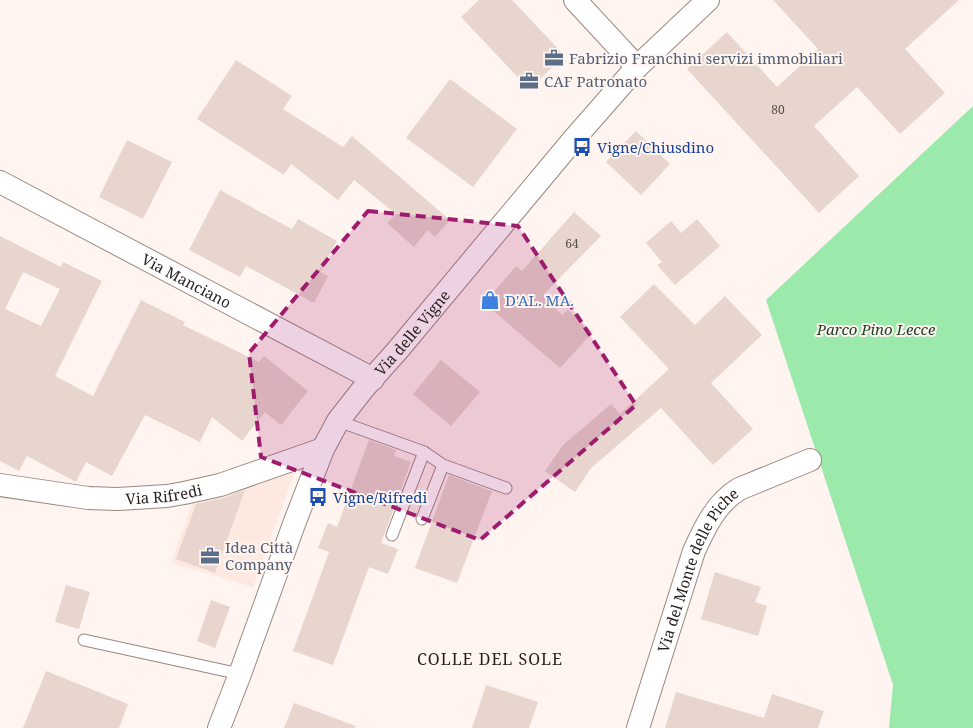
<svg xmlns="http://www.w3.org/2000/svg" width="973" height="728" font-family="'Noto Serif',serif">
<rect width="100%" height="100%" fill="#fff4ef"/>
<!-- built -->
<path fill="#fde9df" d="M298,463L253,587L171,563L195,496Z"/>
<!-- green -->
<path fill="#9ce9ac" d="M973,106V728H889L893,685L766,300Z"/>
<!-- building -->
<g fill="#e8d6ce" fill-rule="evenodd">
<path d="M479,0H512L565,56L529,89L461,17Z"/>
<path d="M773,0H959L905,49L945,93L900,134L857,87L814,126L859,176L819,213L687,69L727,32L777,87L818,49Z"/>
<path d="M236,60L292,96L283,109L343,147L352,136L450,220L435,237L428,230L414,247L387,223L396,214L354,180L338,200L291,164L284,175L197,119Z"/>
<path d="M450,79L517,129L473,187L406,138Z"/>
<path d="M636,131L670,164L641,195L606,162Z"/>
<path d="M127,140L172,162L143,219L99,197Z"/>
<path d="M220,190L292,229L298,219L337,241L320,272L328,276L314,303L246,266L240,277L189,250Z"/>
<path d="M574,212L601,236L543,295L562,315L568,310L593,332L560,368L484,303L516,266L522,271Z"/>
<path d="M697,219L720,246L675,285L657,265L662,262L646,243L671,221L681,233Z"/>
<path d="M0,236L61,267L63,262L102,281L55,376L93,396L141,300L185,322L183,325L259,362L264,356L308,391L281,425L265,412L242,441L212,417L200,442L145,415L112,476L86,462L76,482L27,456L19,471L0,461ZM23,272L60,289L41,326L5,309Z"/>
<path d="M654,284L695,325L725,296L762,335L711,383L753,429L713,465L661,408L591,468L575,492L545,471L563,445L611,404L620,414L669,369L620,317Z"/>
<path d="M441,360L480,392L451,426L413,394Z"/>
<path d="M369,440L396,450L394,456L411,462L381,543L398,549L388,574L369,567L333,665L293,651L329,552L318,548L328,523L337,527Z"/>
<path d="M449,475L492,491L457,583L415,568Z"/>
<path d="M245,490L215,573L176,559L196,504L223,498Z"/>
<path d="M715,572L761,587L755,602L767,606L758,636L701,619Z"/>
<path d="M66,585L90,592L79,629L55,622Z"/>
<path d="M211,600L230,607L215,648L197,641Z"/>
<path d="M46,671L128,704L119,728H23Z"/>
<path d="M486,685L538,702L529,728H472Z"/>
<path d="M676,692L764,718L772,694L824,711L818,728H665Z"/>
<path d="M294,703L356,726L355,728H284Z"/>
</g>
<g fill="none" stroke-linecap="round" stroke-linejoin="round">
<!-- service casing -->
<g stroke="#998881" stroke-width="13">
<g id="service">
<path d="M338,421L424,452L443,465L506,488"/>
<path d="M422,519L443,465"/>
<path d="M392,535L424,452"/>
<path d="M84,640L240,674"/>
</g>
</g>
<!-- minor casing -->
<g stroke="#998881" stroke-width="24">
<g id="minor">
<path d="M575,0L637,67"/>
<path id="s1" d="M0,182L373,379"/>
<path id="s2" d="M0,485L88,498L118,499L167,496L184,493L220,485L323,449"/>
<path id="s3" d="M219,728L240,674L294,524L323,449L338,421L363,389L397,351L573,140L637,67L708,0"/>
<path id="s4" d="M638,728L694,551C705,527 716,503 739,489L810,460"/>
</g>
</g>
<!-- service -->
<use href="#service" stroke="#fff" stroke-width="11"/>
<!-- minor -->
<use href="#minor" stroke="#fff" stroke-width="22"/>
</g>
<!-- marked area -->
<path fill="#9e1c6e" fill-opacity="0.2" stroke="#9e1c6e" stroke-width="4" stroke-dasharray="10 6" stroke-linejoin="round" d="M368,211L518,226L636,405L480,540L261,457L249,353Z"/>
<!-- icons -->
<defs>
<g id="office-bare" transform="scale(1.5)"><path d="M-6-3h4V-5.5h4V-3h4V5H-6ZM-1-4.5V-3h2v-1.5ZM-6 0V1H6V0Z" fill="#5c6f8a" stroke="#fff4ef" stroke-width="2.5" paint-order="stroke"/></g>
<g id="bus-bare" transform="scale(1.5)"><path d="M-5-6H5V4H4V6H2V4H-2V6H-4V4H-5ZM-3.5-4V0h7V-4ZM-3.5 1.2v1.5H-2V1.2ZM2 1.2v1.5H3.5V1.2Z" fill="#1a4fb4" stroke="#fff4ef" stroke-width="2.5" paint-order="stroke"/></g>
<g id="shop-bare" transform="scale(1.5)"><path d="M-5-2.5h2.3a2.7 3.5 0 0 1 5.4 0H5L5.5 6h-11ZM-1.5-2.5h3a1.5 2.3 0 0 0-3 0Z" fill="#3f7fe0" stroke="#fff4ef" stroke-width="2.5" paint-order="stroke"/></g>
</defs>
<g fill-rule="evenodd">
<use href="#office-bare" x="554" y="58"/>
<use href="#office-bare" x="529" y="81"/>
<use href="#bus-bare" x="582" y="147"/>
<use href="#shop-bare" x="490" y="300"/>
<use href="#bus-bare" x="318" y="497"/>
<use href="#office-bare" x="210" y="556"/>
</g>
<g text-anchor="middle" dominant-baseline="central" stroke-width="4" stroke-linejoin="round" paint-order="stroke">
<!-- number labels -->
<g font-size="12" fill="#564d48">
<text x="778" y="109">80</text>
<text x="572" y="243">64</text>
</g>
<!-- service labels -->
<g font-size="15" fill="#4e5e75" stroke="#fff4ef" text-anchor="start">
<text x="569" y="58">Fabrizio Franchini servizi immobiliari</text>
<text x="544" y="81">CAF Patronato</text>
<text x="225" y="547">Idea Città<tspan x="225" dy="17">Company</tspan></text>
</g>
<!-- transit labels -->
<g font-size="15" fill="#164399" stroke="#fff4ef" text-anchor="start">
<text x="597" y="147">Vigne/Chiusdino</text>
<text x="333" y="497">Vigne/Rifredi</text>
</g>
<!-- street labels -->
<g font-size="15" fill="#261f1c" stroke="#fff4ef">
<text stroke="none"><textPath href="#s1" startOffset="211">Via Manciano</textPath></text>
<text stroke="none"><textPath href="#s3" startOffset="445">Via delle Vigne</textPath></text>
<text stroke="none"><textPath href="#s2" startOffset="165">Via Rifredi</textPath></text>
<text stroke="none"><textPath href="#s4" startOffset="170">Via del Monte delle Piche</textPath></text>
</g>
<!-- shop labels -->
<g font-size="15" fill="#366cbe" stroke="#fff4ef" text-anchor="start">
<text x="505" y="300">D'AL. MA.</text>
</g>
<!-- park labels -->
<g font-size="15" font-style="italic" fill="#193d23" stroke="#fff4ef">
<text x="876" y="329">Parco Pino Lecce</text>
</g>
<!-- neighbourhood labels -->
<g font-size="16" letter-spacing="1" fill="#261f1c" stroke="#fff4ef">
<text x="490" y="659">COLLE DEL SOLE</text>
</g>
</g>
</svg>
